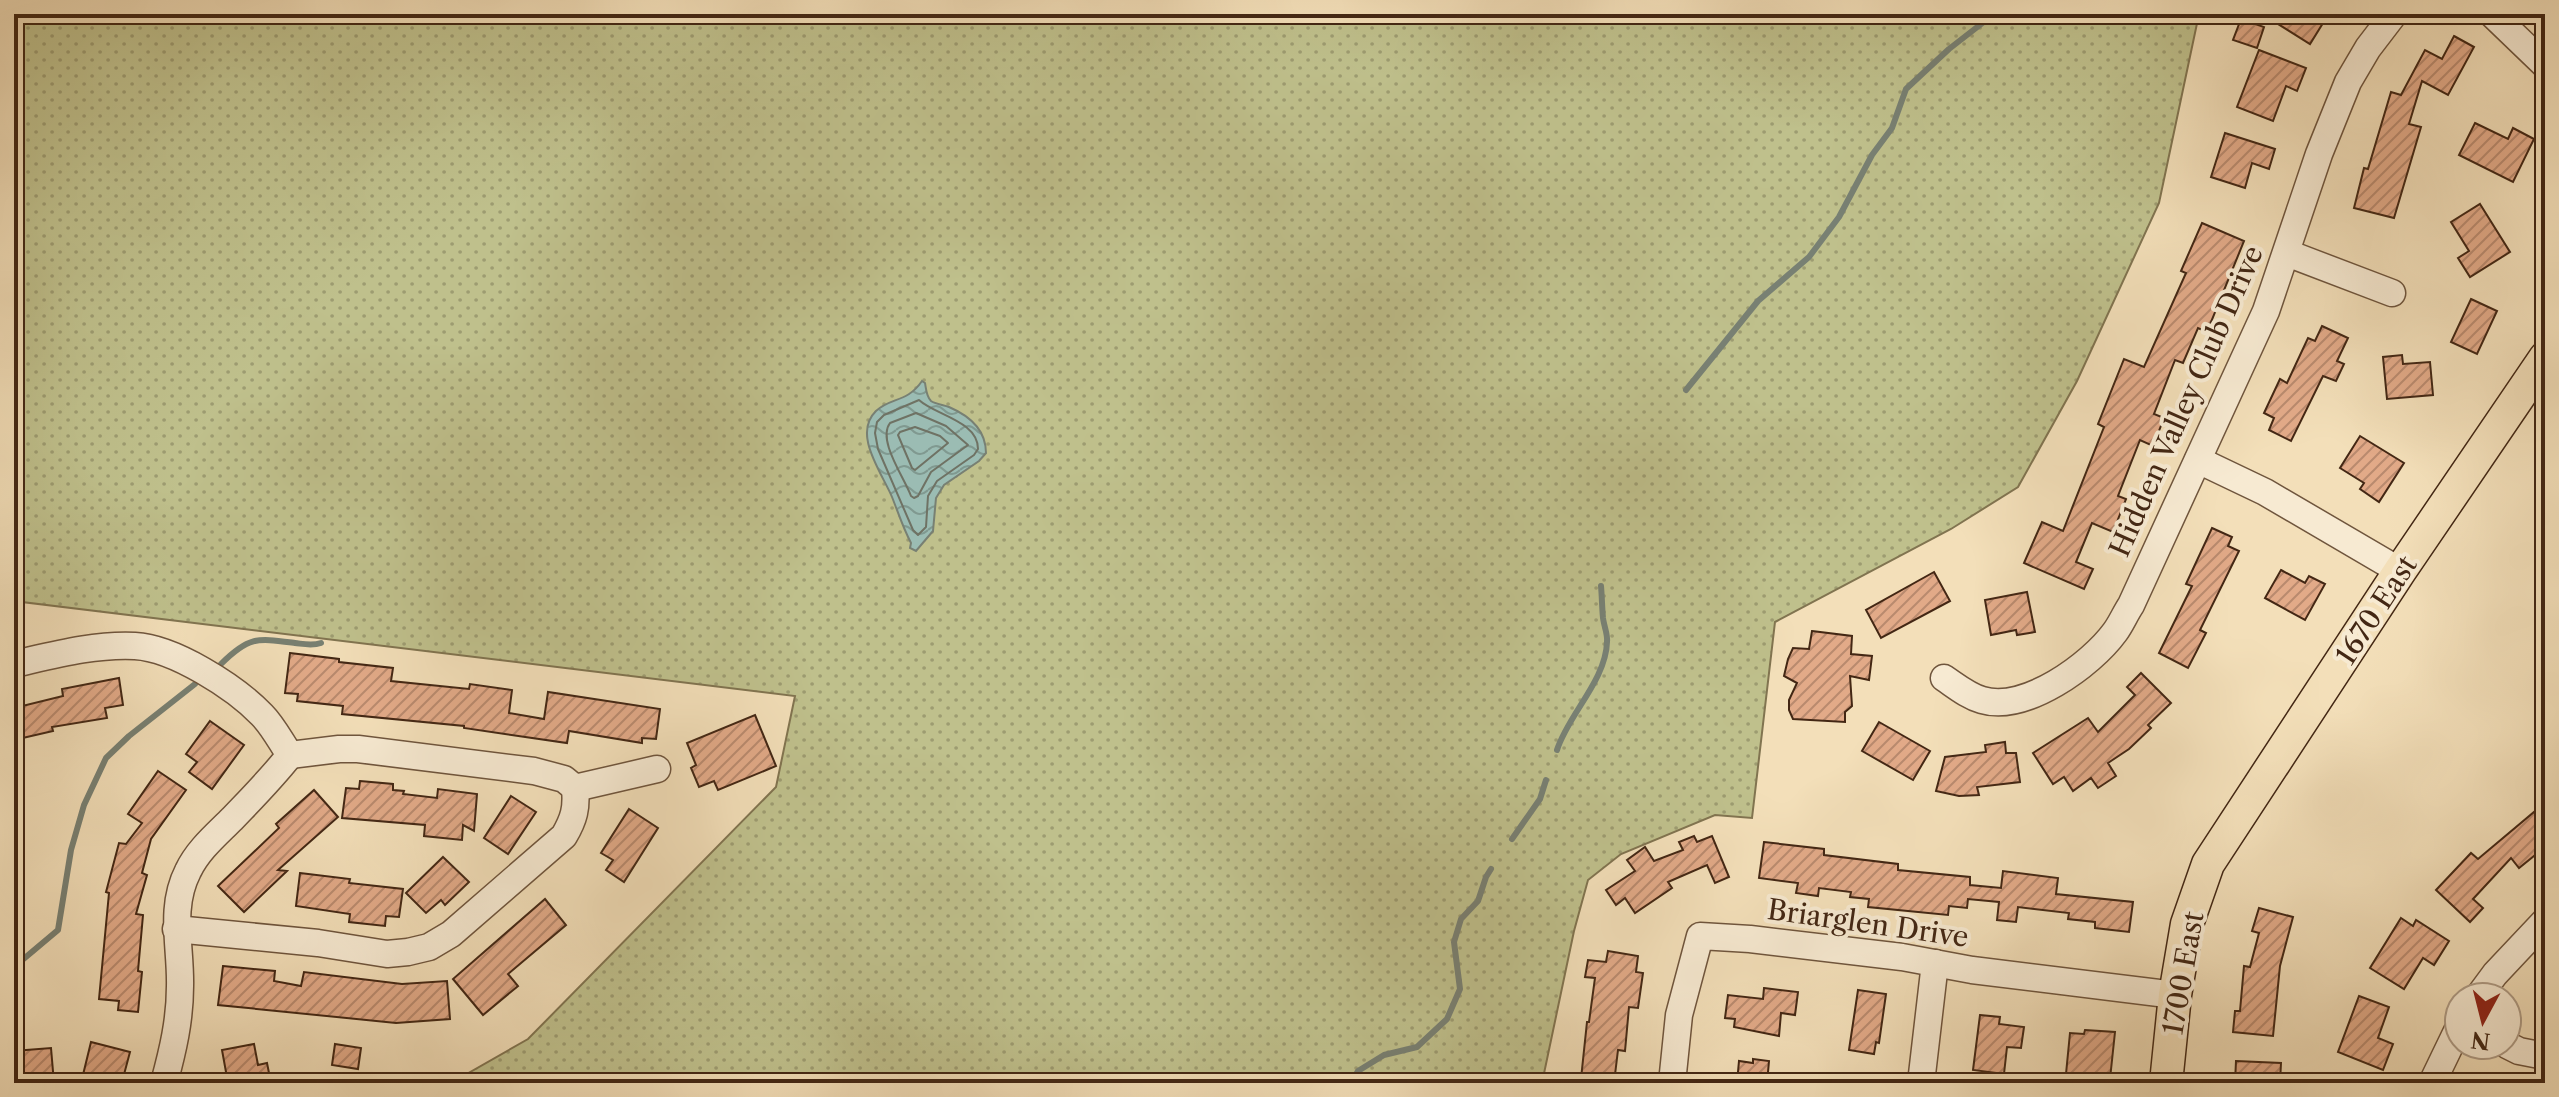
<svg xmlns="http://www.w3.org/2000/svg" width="2559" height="1097" font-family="'Libre Caslon Text',serif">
<defs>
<pattern id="grass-dots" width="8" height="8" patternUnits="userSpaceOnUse" patternTransform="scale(2)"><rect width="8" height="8" fill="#bfc08c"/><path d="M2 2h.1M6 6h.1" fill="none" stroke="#9d9c71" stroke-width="1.8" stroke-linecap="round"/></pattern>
<pattern id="water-waves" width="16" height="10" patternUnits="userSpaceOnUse" patternTransform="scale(2)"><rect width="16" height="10" fill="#9bbcb3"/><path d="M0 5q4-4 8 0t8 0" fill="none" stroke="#809990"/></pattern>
<pattern id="building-hatch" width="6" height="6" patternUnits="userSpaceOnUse" patternTransform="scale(2)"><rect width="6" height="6" fill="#e2aa88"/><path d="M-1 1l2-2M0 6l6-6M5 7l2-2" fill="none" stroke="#b98a6e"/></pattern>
</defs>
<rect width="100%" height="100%" fill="#f3dfb9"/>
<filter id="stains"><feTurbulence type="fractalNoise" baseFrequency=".0025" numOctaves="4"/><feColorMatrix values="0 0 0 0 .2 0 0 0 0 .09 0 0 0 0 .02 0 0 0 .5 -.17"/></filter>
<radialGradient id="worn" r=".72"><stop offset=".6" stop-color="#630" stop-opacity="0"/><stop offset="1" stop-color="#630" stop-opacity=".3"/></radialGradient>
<!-- grass -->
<path fill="url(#grass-dots)" stroke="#817450" stroke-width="2" d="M14,14H2199L2159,203L2077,381L2018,487L1951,529L1775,622L1752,818L1715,815L1621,854L1588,880L1574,931L1542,1083H451L528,1039L776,787L795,696L14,601Z"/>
<!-- water -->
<path fill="url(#water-waves)" stroke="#788073" stroke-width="2" d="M922,381L925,383C926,388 926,396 931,401C935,404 944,405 949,407C970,416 986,430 986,453L979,461L944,485L936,498L933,531L916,551L910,548L911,543C903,528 898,512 892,497C882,473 852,434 876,411C891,397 907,403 922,381Z"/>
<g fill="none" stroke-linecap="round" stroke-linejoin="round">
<!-- shore -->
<g stroke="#6f7264" stroke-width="2">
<path d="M919,400C935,415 978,421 978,449L974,455L937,481L928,496L926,527L918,535L913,530L878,449L875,433L877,422L884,415Z"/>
<path d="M916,413L946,426L968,445L931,472L918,496L914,498L911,496C904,477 877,440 890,423Z"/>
<path d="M915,427L940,436L948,443L915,470L912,468L898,435L900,432Z"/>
</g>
<!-- stream -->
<g stroke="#788073" stroke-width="6">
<path d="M1686,390L1758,301L1809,257L1839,217L1872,155L1892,128L1906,89L1949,49L1994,14"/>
<path d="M221,664C249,636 257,638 295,643C304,644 312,646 321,643"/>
<path d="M1557,750C1568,715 1606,680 1607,642C1608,635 1604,626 1603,618C1602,608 1602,597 1601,586"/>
<path d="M1512,839L1540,799L1546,780"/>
<path d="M14,967L58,930L71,850L84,805L106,758L129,736L195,684"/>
<path d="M1351,1083L1358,1071L1384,1055L1417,1047L1447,1019L1460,989L1454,942L1461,919L1478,901L1486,877L1491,869"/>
</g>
</g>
<!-- building -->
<g fill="url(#building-hatch)" stroke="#432714" stroke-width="2">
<path d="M2262,14H2308L2323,23L2310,44Z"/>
<path d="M2241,19L2264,27L2257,48L2233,40Z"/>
<path d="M2454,36L2474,47L2448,95L2422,81L2409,124L2421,127L2394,218L2354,208L2364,168L2368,169L2391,92L2401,95L2425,50L2442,59Z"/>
<path d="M2259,50L2306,68L2297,91L2286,86L2273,121L2237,107Z"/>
<path d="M2475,123L2508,139L2513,128L2534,139L2513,182L2459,155Z"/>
<path d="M2225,133L2275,149L2269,169L2252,163L2245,188L2211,177Z"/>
<path d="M2480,204L2510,252L2470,277L2458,258L2469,251L2451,222Z"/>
<path d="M2202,223L2244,241L2207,332L2198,328L2183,363L2175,360L2154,414L2164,418L2153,446L2140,440L2118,496L2126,499L2113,532L2092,523L2076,562L2093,569L2084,589L2024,563L2042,522L2063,531L2104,427L2098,424L2124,359L2144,367L2186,273L2181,271Z"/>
<path d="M2471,299L2497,311L2477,354L2451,342Z"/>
<path d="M2322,326L2348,338L2337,361L2344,364L2336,381L2323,376L2291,441L2269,430L2274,418L2264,413L2280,379L2287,383L2308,338L2315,341Z"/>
<path d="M2402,355L2403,364L2430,362L2433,395L2387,399L2383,357Z"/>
<path d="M2360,436L2404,463L2379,502L2360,489L2364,483L2340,468Z"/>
<path d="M2212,528L2232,537L2228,546L2239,551L2200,630L2206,633L2188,668L2159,653L2192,586L2186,584Z"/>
<path d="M2281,570L2305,583L2309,576L2325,584L2305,620L2265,598Z"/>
<path d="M1934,572L1950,601L1881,638L1866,610Z"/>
<path d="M2027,592L2035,632L2017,635L2016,630L1991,635L1985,600Z"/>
<path d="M1812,631L1852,636L1851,654L1872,656L1869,680L1850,676L1852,706L1845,712V722L1793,719L1789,710V700L1797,683L1784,676L1788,659L1793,648L1809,649Z"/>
<path d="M290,653L339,659V662L393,668L391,681L469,689L470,684L512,690L509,713L544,719L548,692L660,709L656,739L642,738V743L569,731L567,743L464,728V726L342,714L343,706L297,701L298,694L285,693Z"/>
<path d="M2141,673L2171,703L2148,725L2151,728L2129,749L2108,763L2116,776L2098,788L2091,778L2073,791L2064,777L2053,784L2033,753L2088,718L2098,732L2135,695L2127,687Z"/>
<path d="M119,678L123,705L105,708L107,718L52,727L53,731L14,740V708L63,696L62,689Z"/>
<path d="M755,715L776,766L718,790L714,781L699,787L691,768L696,765L687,743Z"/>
<path d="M210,721L244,745L212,789L189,772L197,762L186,754Z"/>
<path d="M1879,722L1930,751L1913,780L1862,751Z"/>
<path d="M2005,742L2006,753H2016L2020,782L1977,787L1979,795L1959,796L1936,791L1945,757L1986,752L1985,745Z"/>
<path d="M158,771L186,790L151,839L142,873L147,875L136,914L143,915L138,971L142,972L138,1012L118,1010L119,1001L99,999L109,893L106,892L119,843L126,844L142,823L128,814Z"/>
<path d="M360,781L393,784V790L404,791L403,794L437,798L438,789L477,794L474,831L463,825L462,840L424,836L425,825L342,818L346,788L359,789Z"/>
<path d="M314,790L338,817L278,870L287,871L244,912L218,886L279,828L276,824Z"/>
<path d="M511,796L536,812L508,854L484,838Z"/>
<path d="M629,809L658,828L624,882L606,870L613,860L601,853Z"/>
<path d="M2534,812L2545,825V847L2519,868L2511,858L2473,899L2483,908L2470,922L2436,890L2471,853L2478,859Z"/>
<path d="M1694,836L1697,842L1712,836L1729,877L1715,883L1707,865L1668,882L1672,888L1635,913L1625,898L1616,905L1606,890L1635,871L1627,860L1645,847L1654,861L1683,850L1679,842Z"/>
<path d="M1764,842L1824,849V855L1898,864V870L1970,877V885L2001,888L2003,871L2058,878L2056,894L2133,902L2129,932L2095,928V922L2068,919L2069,913L2018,907L2016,922L1997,920L1999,902L1968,899L1967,908L1949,906L1948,915L1868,907L1869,899L1850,897L1851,892L1819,888L1818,896L1796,893L1798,883L1759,878Z"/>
<path d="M443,857L469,882L445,905L441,900L426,913L406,893Z"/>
<path d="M300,873L350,879L349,883L403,889L399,917L386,916L385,926L349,922L350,914L296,906Z"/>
<path d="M545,899L566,925L508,974L518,986L483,1015L453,979Z"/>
<path d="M2259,908L2293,917L2280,966L2273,1036L2233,1032L2235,1011H2240L2244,966L2250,967L2259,933L2252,931Z"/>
<path d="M2401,918L2413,926L2416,920L2449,941L2434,965L2423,958L2404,989L2370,968Z"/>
<path d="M1608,951L1638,956L1636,972L1643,973L1638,1008L1629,1007L1625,1051L1618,1050L1614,1083L1581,1079L1587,1022H1589L1595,978L1585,977L1588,960L1606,962Z"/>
<path d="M223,966L275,971L274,981L301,986L304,972L402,984L447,981L450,1019L396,1023L218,1005Z"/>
<path d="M1764,988L1798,992L1795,1015L1781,1013L1779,1036L1734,1027L1735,1019L1725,1018L1728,995L1763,999Z"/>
<path d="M1858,990L1886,994L1879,1043L1876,1042L1874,1054L1849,1050Z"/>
<path d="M2359,996L2389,1007L2378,1038L2393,1044L2383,1070L2338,1052Z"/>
<path d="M1980,1015L2000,1017L1999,1024L2024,1027L2021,1048L2007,1047L2004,1074L1973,1070Z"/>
<path d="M2085,1030L2115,1032L2110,1079L2066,1074L2070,1033L2084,1034Z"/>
<path d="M91,1042L130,1052L122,1082L104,1077L103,1083L82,1079Z"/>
<path d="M254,1044L258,1065L267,1063L271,1083H228L222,1050Z"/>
<path d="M335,1044L361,1048L358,1069L332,1065Z"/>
<path d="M51,1048L54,1083H34V1081L14,1082V1051Z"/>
<path d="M1753,1059L1769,1061L1767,1083H1737L1739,1061L1753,1063Z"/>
<path d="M2236,1061L2281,1063L2280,1083H2235Z"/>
</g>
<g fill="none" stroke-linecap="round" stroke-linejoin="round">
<!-- minor casing -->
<g stroke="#6f553d" stroke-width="29">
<g id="minor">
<path d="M2492,14L2545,65"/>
<path d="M2287,253L2392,293"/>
<path d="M2198,460L2265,492L2400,571"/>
<path d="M14,664C54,655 94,644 135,646C174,648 235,687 262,715C273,726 281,742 290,755"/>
<path d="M1944,678C1956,686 1968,696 1982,700C2025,713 2091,665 2115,632C2121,624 2125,614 2131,605L2266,311L2319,154L2348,82L2368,48L2394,14"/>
<path d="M290,755L339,749H358L534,771L564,779L575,788L657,769"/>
<path d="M176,929L318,943L387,954L408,952L429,947L451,934L564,836C574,819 577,808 575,788"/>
<path d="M2478,997L2495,974L2545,921"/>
<path d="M2507,1045L2519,1051L2545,1056"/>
<path d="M164,1083C173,1050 180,1020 180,986C181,947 169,908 188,871C198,850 216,835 232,819C252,798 272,778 290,755"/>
<path d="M1672,1083L1679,1015L1700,936L1750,939L1902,957L1972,970L2175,995"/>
<path d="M1921,1083L1935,963"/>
<path d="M2432,1083L2459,1027"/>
</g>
</g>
<!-- major casing -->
<g stroke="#432714" stroke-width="35">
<path id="major" d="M2166,1083L2175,995L2187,924L2208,864L2400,571L2545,358"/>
</g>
<!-- minor -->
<use href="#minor" stroke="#f7ead2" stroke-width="26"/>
<!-- major -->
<use href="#major" stroke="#f3dfb9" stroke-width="32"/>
</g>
<g text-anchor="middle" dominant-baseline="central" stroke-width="8" stroke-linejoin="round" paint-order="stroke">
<!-- street labels -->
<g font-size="28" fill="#432714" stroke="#f7ead2">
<text transform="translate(2186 401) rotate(-66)">Hidden Valley Club Drive</text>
<text transform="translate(2376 610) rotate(-57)">1670 East</text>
<text transform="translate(1868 923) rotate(8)">Briarglen Drive</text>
<text transform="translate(2183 973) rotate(-80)">1700 East</text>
</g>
</g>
<!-- margin -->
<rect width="2559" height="1097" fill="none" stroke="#f3dfb9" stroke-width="48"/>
<rect x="16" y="16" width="2527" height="1065" fill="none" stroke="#432714" stroke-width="4"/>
<rect x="24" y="24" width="2511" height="1049" fill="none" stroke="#432714" stroke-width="2"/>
<!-- north arrow -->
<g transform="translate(2483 1021) rotate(187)"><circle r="38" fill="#f7ead2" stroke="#af9c86" stroke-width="2"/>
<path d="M0-6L14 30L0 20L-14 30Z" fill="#8f2418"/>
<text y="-12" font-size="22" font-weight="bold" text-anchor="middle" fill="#432714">N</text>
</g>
<rect width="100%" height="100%" filter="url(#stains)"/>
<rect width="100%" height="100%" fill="url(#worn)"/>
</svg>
